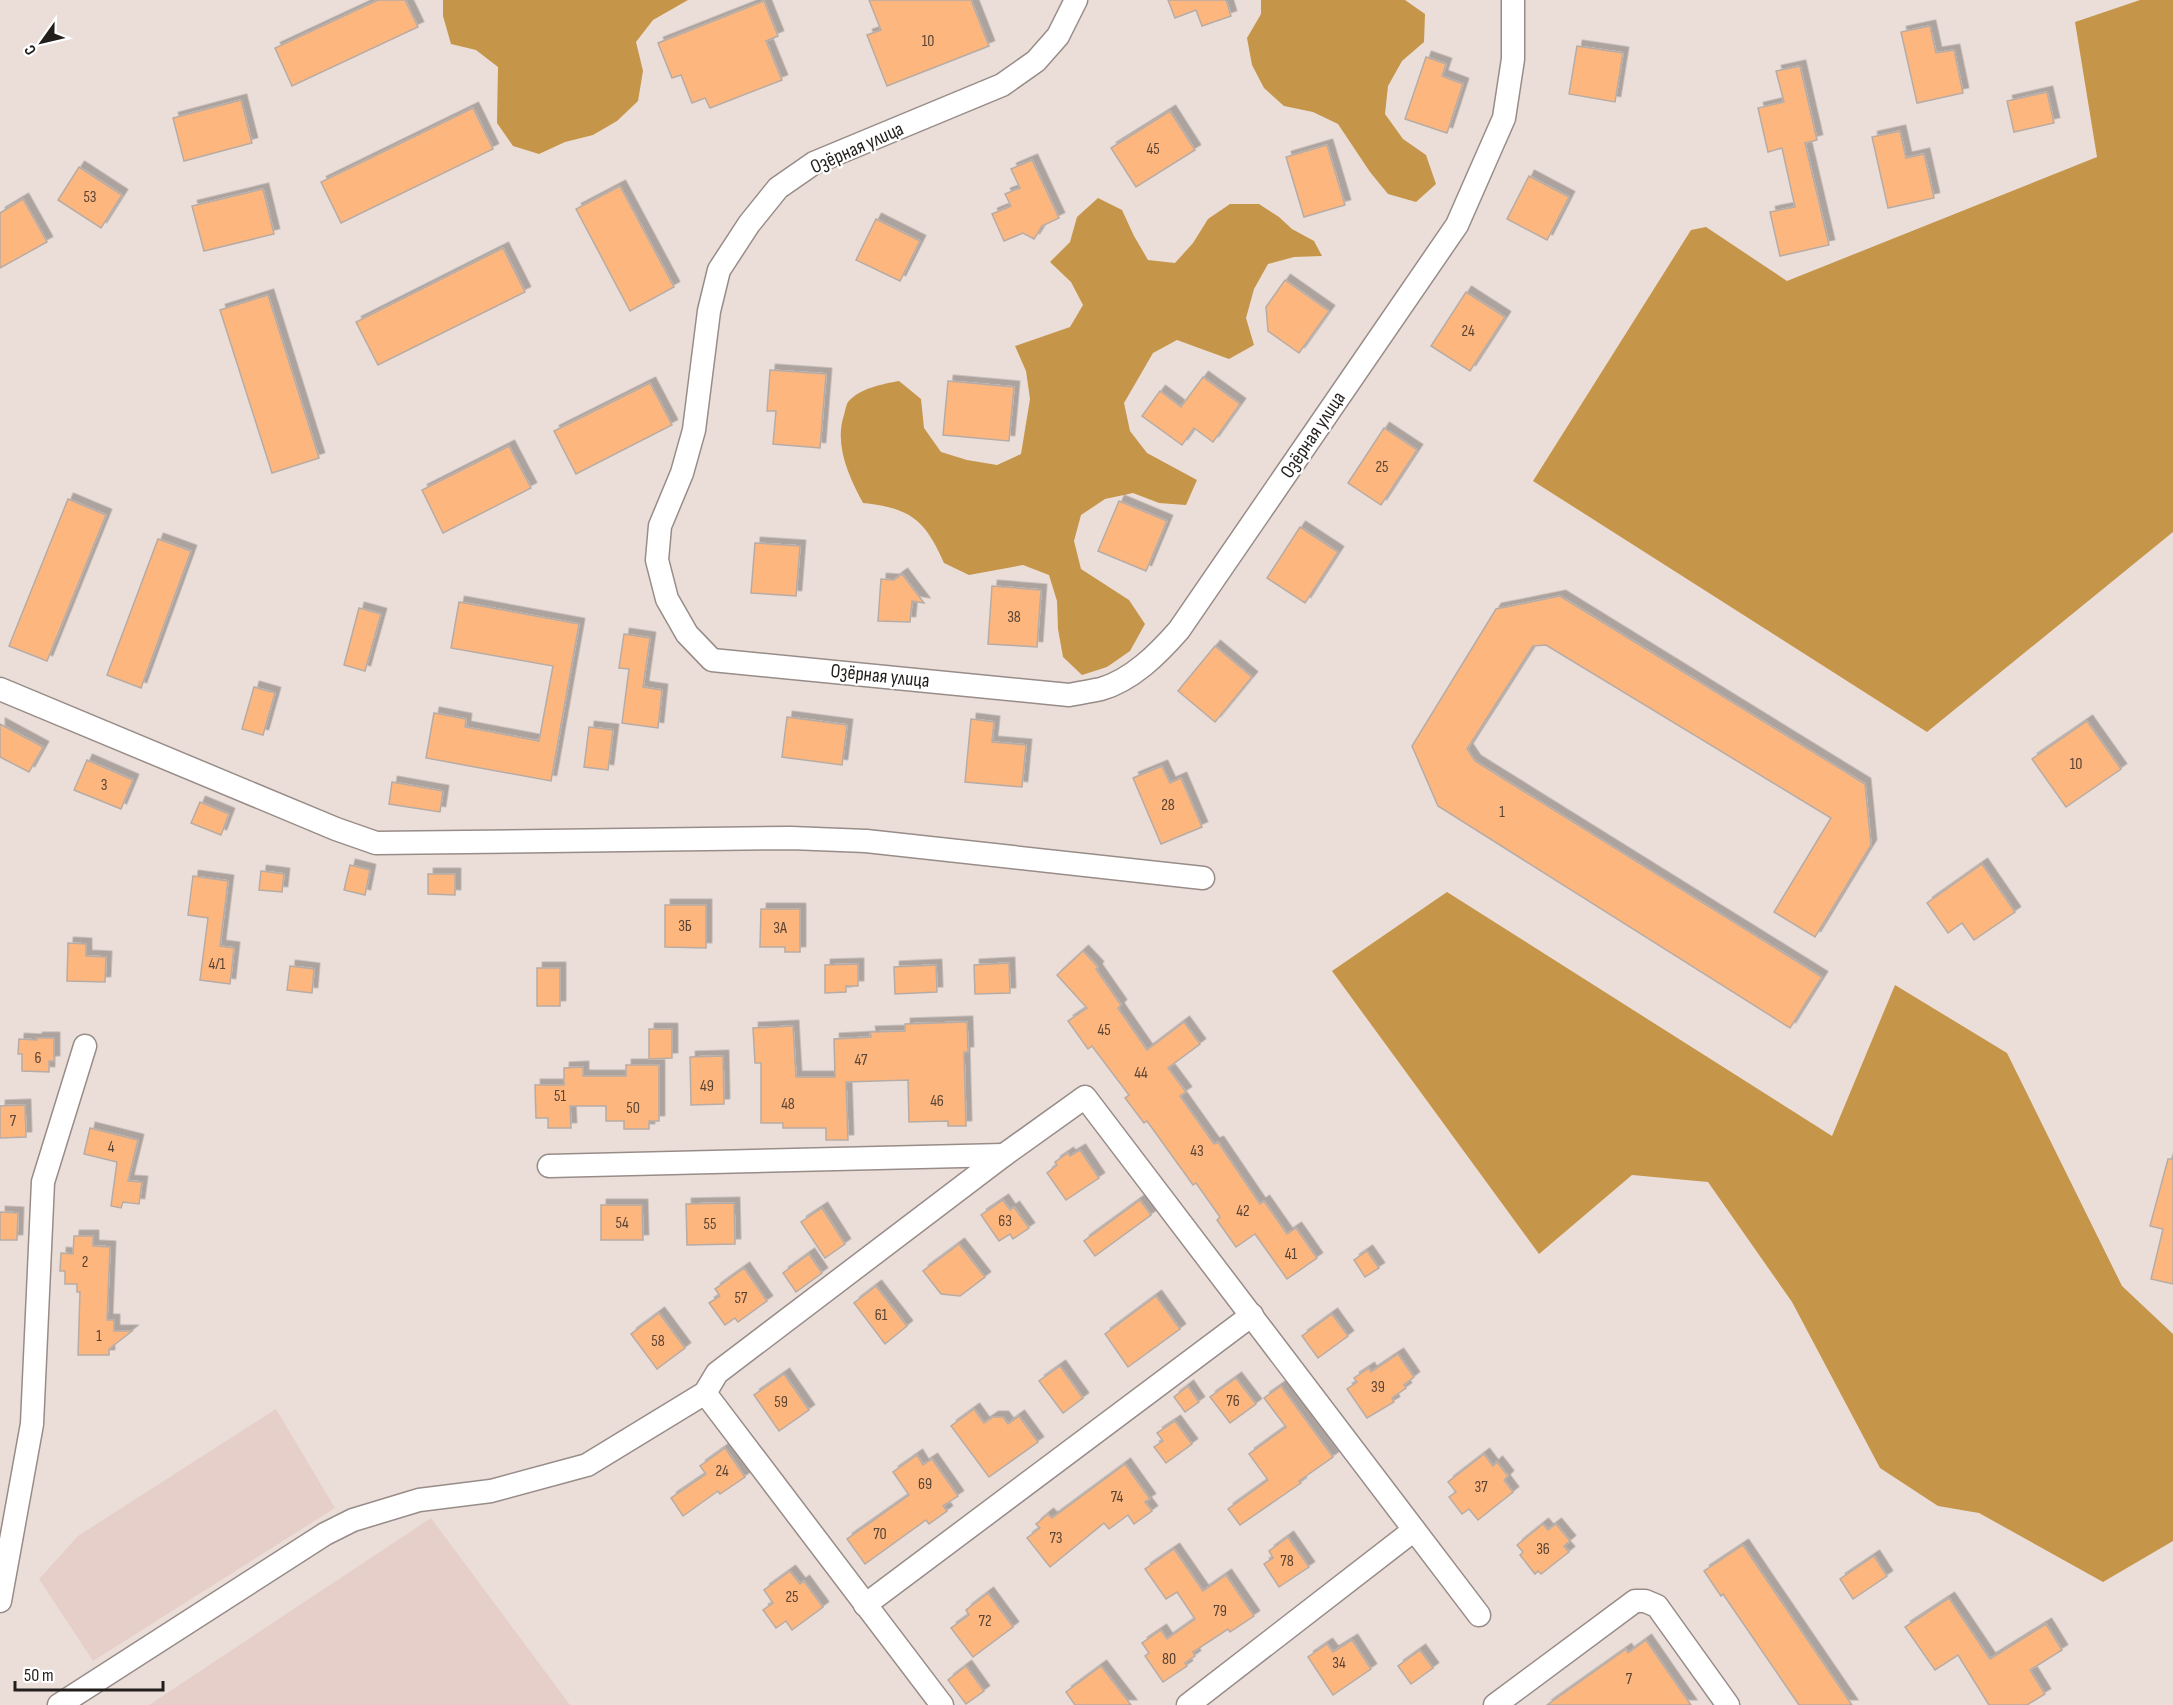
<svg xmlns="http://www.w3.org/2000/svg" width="2173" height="1705" font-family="'Sofia Sans Condensed',sans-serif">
<defs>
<filter id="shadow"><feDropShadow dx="5.5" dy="-5.5" stdDeviation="0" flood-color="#0004"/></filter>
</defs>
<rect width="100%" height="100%" fill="#ebded9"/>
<!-- built -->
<g fill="#e5cfc8">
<path d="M276,1409L335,1508L93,1661L39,1579L78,1536Z"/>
<path d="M431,1518L570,1705H149Z"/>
</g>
<!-- forest -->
<g fill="#c59549">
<path d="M443,0H688L653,20L636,42L643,71L638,101L617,121L593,135L565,142L539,154L513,146L497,123L498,67L476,50L451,44L443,16Z"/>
<path d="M1261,0H1405L1425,14L1424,42L1402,61L1388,86L1385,114L1403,139L1426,155L1436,184L1416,202L1388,194L1370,172L1338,124L1313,112L1284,106L1264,88L1252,65L1247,38L1261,14Z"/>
<path d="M2140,0H2173V532L1927,732L1533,481L1691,230L1706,227L1787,281L2097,157L2075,22Z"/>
<path d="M1098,198L1122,210L1134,236L1148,260L1175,263L1193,243L1208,219L1230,204H1259L1279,217L1292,229L1314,241L1322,256L1294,257L1268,264L1254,289L1246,318L1254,345L1229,359L1177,340L1153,353L1124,403L1130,431L1147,453L1197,480L1186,505L1159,503L1133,493L1105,499L1081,515L1074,541L1081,569L1129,600L1145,624L1130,651L1107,667L1082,675L1063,657L1058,629L1057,601L1049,575L1023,565L969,575L944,563C925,520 911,508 863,503C849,477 834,445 844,415C845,412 846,405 848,402C860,388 883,384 899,381L921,399L924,428L941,452L967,460L997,465L1021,454L1030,399L1026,371L1015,346L1070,327L1083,305L1071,282L1050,262L1070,242L1077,217Z"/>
<path d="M1447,892L1832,1136L1895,985L2007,1053L2122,1286L2173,1334V1541L2103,1582L1979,1513L1938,1506L1880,1468L1792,1302L1708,1182L1632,1175L1539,1254L1332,971Z"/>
</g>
<!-- building -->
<g fill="#feb67f" stroke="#b7aca5" stroke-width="1.5" filter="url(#shadow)">
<path d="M378,0H405L418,27L292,86L275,48Z"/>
<path d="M869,0H971L989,46L887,86L867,35L881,30Z"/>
<path d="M1168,0H1226L1231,16L1202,26L1196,10L1175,18Z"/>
<path d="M764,1L778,36L766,41L782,80L710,108L705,98L692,103L681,75L672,78L658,43Z"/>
<path d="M1930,26L1936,53L1954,50L1963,93L1917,103L1901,32Z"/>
<path d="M1577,46L1623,53L1615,102L1569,94Z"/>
<path d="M1426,57L1446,64L1442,76L1463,84L1447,133L1405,119Z"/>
<path d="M1800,66L1817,140L1805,143L1829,245L1780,256L1770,212L1795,207L1782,148L1768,152L1758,108L1784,102L1776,71Z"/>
<path d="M2047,92L2054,123L2014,132L2007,101Z"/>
<path d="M241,100L252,143L184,161L173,118Z"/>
<path d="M473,108L493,149L341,223L321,182Z"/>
<path d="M1170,111L1195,150L1136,187L1111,148Z"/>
<path d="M1900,131L1906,158L1924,154L1934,198L1888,208L1872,137Z"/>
<path d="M1327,145L1345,205L1304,217L1286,157Z"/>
<path d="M1032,160L1059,218L1042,226L1034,239L1023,233L1004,241L992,214L1011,206L1005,194L1020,188L1011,169Z"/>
<path d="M79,167L122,195L101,228L58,200Z"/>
<path d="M1529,176L1569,197L1547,240L1507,219Z"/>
<path d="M620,186L674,287L630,311L576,209Z"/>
<path d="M263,189L274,234L204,251L192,206Z"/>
<path d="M23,199L47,242L0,268V213Z"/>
<path d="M876,219L920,241L900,281L856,260Z"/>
<path d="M503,248L525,292L378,365L356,322Z"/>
<path d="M1285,280L1329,311L1299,353L1268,331L1266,307Z"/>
<path d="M1466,292L1505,317L1470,371L1431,346Z"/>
<path d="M268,295L319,458L272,473L220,310Z"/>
<path d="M770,370L826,374L820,448L773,444L776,411H767Z"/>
<path d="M1203,377L1240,404L1213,442L1194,428L1182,445L1142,416L1160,391L1181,407Z"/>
<path d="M948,381L1014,387L1009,441L943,435Z"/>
<path d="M650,383L672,425L576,474L554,431Z"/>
<path d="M1384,428L1417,450L1381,505L1348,483Z"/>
<path d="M509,446L531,488L443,533L422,490Z"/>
<path d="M68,499L106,515L47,661L9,646Z"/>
<path d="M1119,501L1167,521L1146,571L1098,551Z"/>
<path d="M1300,527L1338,552L1305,603L1267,578Z"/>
<path d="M158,539L191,551L141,688L107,675Z"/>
<path d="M755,543L800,546L796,596L751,593Z"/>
<path d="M902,574L924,603L912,601L910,622L878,621L881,579L894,580Z"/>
<path d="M992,586L1041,590L1037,647L988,644Z"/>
<path d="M1560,596L1865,784L1871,845L1815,937L1774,912L1831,818L1546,645L1533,646L1467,749L1475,761L1822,977L1790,1028L1438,806L1412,746L1496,609Z"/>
<path d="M459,602L579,624L551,781L426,758L434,713L466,719L465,727L539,741L553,666L451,648Z"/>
<path d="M359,608L381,614L365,671L344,665Z"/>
<path d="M624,634L650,638L643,687L662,690L658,728L622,723L629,669L619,668Z"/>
<path d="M1215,646L1252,677L1215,722L1178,691Z"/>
<path d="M254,687L275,693L263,735L242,729Z"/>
<path d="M787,717L847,725L842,765L782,757Z"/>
<path d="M971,719L994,722L992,742L1026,745L1022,787L965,782Z"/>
<path d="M2087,721L2121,769L2066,807L2032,759Z"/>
<path d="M0,724L43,747L29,772L0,757Z"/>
<path d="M589,727L613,730L608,770L584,767Z"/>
<path d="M87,760L133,780L121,809L74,790Z"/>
<path d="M1162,766L1170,783L1181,778L1202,827L1161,844L1133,778Z"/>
<path d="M392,782L443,791L440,812L389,804Z"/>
<path d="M200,802L229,814L221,835L191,823Z"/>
<path d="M1982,864L2015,912L1974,940L1962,923L1948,933L1927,903Z"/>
<path d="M350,865L370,870L365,895L344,890Z"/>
<path d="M261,871L284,874L282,892L259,890Z"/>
<path d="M428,874H455V895L428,894Z"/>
<path d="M193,876L228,881L220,946L234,948L230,984L200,980L208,918L188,915Z"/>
<path d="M665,905H706V948L665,947Z"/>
<path d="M761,909H800V952H785V947H760Z"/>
<path d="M68,943L86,944V956L106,957L105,982L67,981Z"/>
<path d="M1083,951L1098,967L1096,969L1121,1005L1118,1008L1147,1050L1184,1022L1200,1044L1168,1068L1186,1092L1180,1096L1214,1144L1218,1142L1260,1204L1264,1201L1287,1234L1296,1228L1317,1258L1287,1279L1255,1234L1236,1247L1217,1220L1220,1217L1196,1183L1193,1185L1147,1121L1144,1123L1125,1098L1129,1095L1092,1046L1088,1049L1068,1021L1087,1008L1057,975Z"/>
<path d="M1009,963L1010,993L975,994L974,965Z"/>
<path d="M858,964V986H846V992L825,993V965Z"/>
<path d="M936,965L937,992L895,994L894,967Z"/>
<path d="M290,966L314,969L312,993L287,990Z"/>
<rect x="537" y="968" width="23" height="38"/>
<path d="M967,1022L968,1052H964L966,1126H948V1121L909,1122L908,1080L846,1082L848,1140H826V1128H783V1123H761V1063H755L753,1028L793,1026L796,1077H835L834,1039L871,1037L870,1032L905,1031V1024Z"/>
<path d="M649,1029H672V1058L649,1059Z"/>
<path d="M37,1038H54V1061H49V1072L22,1071V1054H18L19,1039L37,1040Z"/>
<path d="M723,1056L724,1104L691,1105L690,1057Z"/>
<path d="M626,1065H659V1121H649V1129H624V1121H606V1106H570L571,1128H548V1118H536L535,1085H564V1068L583,1067V1076H626Z"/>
<path d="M25,1105L26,1137L0,1138V1106Z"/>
<path d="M90,1128L138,1140L128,1181L142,1182L139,1204L123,1202L121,1208L111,1206L117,1162L84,1154Z"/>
<path d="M1080,1150L1099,1178L1066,1200L1047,1173L1057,1165L1055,1162L1068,1153L1070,1156Z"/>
<path d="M2168,1159H2173V1284L2151,1279L2163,1229L2150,1226Z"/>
<path d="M1003,1200L1010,1210L1014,1207L1029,1228L1013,1239L1010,1234L999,1241L981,1215Z"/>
<path d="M1140,1200L1151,1215L1095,1256L1084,1241Z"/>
<path d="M734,1203L735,1244L687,1245L686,1204Z"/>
<path d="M601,1205H642L643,1240H601Z"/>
<path d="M822,1208L845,1244L825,1258L801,1222Z"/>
<path d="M0,1212L18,1213L17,1240H0Z"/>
<path d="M74,1236H93V1246L110,1247L107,1320H114V1331H132L109,1349V1355H78L80,1292H77V1284H65V1271H60L61,1253L73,1254Z"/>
<path d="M959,1244L985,1277L960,1296L941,1294L923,1271Z"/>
<path d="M1367,1251L1379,1268L1365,1277L1354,1260Z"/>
<path d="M809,1254L822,1273L796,1292L783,1273Z"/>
<path d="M744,1268L767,1301L738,1322L735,1318L725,1325L709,1303L720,1296L715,1289Z"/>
<path d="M876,1286L907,1326L885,1344L854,1303Z"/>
<path d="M1156,1296L1180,1329L1128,1367L1105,1334Z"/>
<path d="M659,1313L685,1348L657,1369L631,1334Z"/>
<path d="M1332,1314L1348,1336L1318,1358L1302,1336Z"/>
<path d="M1398,1354L1414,1377L1404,1385L1406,1388L1392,1398L1394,1402L1367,1418L1347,1389L1357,1382L1354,1378L1369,1368L1371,1372Z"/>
<path d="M1060,1366L1083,1398L1063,1413L1039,1381Z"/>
<path d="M784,1374L809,1410L779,1431L754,1395Z"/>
<path d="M1236,1378L1256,1404L1230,1423L1210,1397Z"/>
<path d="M1188,1386L1199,1402L1185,1412L1174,1397Z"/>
<path d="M1281,1386L1333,1457L1299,1481L1301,1483L1240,1525L1228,1509L1268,1480L1249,1454L1286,1427L1264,1398Z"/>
<path d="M974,1409L984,1423L993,1417H1003L1008,1424L1019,1416L1038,1442L989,1477L951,1426Z"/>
<path d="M1175,1421L1192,1444L1166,1463L1154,1447L1163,1441L1157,1433Z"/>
<path d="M725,1448L745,1477L720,1494L718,1491L683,1516L671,1498L706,1474L700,1466Z"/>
<path d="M1484,1454L1493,1466L1497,1462L1508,1476L1504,1480L1513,1492L1478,1520L1469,1509L1462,1514L1449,1497L1456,1492L1448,1482Z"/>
<path d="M917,1455L923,1465L932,1459L958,1496L943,1506L947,1511L929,1524L926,1520L865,1564L847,1539L909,1495L893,1472Z"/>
<path d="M1125,1464L1150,1499L1145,1502L1152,1511L1134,1524L1128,1515L1109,1529L1104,1523L1050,1567L1027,1538L1040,1528L1036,1524L1048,1514L1052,1518Z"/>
<path d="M1543,1524L1548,1530L1556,1524L1570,1541L1564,1546L1569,1552L1541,1574L1538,1571L1535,1574L1520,1555L1523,1552L1517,1545Z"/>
<path d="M1288,1537L1309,1567L1279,1587L1264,1564L1273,1558L1269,1551Z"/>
<path d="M1743,1545L1768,1582L1852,1705H1799L1723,1594L1721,1596L1704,1571Z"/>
<path d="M1174,1549L1203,1591L1226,1575L1254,1616L1230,1632L1228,1629L1193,1652L1195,1656L1185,1663L1187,1666L1163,1682L1145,1656L1149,1653L1142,1643L1161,1630L1167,1639L1195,1619L1177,1592L1166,1599L1145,1569Z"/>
<path d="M1874,1556L1887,1576L1853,1599L1840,1579Z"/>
<path d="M790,1571L800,1584L804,1581L823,1607L792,1630L786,1621L776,1628L763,1610L773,1603L764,1590Z"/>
<path d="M988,1593L1013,1627L973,1657L951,1628L969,1615L966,1610Z"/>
<path d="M1949,1598L1990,1659L2046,1624L2062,1650L2030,1670L2045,1694L2027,1705H1989L1958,1655L1935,1670L1905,1627Z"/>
<path d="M1352,1640L1371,1669L1333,1695L1308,1657L1327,1644L1333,1652Z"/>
<path d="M1646,1640L1691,1705H1547L1626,1649L1628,1653Z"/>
<path d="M1420,1650L1433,1668L1411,1684L1398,1666Z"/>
<path d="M966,1666L984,1691L966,1704L948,1680Z"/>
<path d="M1101,1666L1131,1705H1075L1066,1692Z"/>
</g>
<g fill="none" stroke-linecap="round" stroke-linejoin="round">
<!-- minor casing -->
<g stroke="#988c88" stroke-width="25">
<g id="minor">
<path d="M1076,0L1058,36L1036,61L1002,85L814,163L778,188L749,224L719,270L709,311L694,430L682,473L660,526L657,560L667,599L687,634L712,660L1069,695C1080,693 1091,691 1101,689C1132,680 1158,654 1179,630L1457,225L1504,118L1513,59V0"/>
<path d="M0,689L336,829L376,843L791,838L866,841L1203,878"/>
<path d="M549,1166L1004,1155"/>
<path d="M705,1393L942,1705"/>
<path d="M0,1601L32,1424L43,1182L85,1046"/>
<path d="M865,1605L1252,1315"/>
<path d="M59,1705L325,1534L353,1520L419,1500L491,1491L587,1465L705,1393L717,1373L1004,1155L1085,1097L1479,1615"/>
<path d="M1188,1705L1414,1530"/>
<path d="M1495,1705L1635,1601H1645L1657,1606L1728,1705"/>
</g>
</g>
<!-- minor -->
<use href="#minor" stroke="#fff" stroke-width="22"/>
</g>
<g text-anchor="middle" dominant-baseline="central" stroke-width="4.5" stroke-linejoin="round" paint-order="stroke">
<!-- number labels -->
<g font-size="16" fill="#594435">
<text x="928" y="41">10</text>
<text x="1153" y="149">45</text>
<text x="90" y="197">53</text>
<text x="1468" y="331">24</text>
<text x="1382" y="467">25</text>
<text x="1014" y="617">38</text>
<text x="2076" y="764">10</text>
<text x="104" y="785">3</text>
<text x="1168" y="805">28</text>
<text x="1502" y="812">1</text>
<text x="685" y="926">3Б</text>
<text x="780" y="928">3А</text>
<text x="217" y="964">4/1</text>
<text x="1104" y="1030">45</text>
<text x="38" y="1058">6</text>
<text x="861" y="1060">47</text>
<text x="1141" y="1073">44</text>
<text x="707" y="1086">49</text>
<text x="560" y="1096">51</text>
<text x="937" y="1101">46</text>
<text x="788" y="1104">48</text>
<text x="633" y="1108">50</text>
<text x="13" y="1121">7</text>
<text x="111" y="1147">4</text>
<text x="1197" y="1151">43</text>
<text x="1243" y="1211">42</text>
<text x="1005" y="1221">63</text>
<text x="622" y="1223">54</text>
<text x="710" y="1224">55</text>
<text x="1291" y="1254">41</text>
<text x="85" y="1262">2</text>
<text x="741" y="1298">57</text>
<text x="881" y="1315">61</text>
<text x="99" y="1336">1</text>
<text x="658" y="1341">58</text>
<text x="1378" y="1387">39</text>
<text x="1233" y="1401">76</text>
<text x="781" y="1402">59</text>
<text x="722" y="1471">24</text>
<text x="925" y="1484">69</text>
<text x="1481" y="1487">37</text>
<text x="1117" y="1497">74</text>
<text x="880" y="1534">70</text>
<text x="1056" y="1538">73</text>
<text x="1543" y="1549">36</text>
<text x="1287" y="1561">78</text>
<text x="792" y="1597">25</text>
<text x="1220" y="1611">79</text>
<text x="985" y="1621">72</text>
<text x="1169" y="1659">80</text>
<text x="1339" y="1663">34</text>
<text x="1629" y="1679">7</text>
</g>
<!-- street labels -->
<g font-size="20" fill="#221e1c" stroke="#fff">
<text transform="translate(857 148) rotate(-24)">Озёрная улица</text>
<text transform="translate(1313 435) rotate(-56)">Озёрная улица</text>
<text transform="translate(880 676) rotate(6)">Озёрная улица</text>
</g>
</g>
<!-- north arrow -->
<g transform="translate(42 42) rotate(236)" stroke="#ffffff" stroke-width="4.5" paint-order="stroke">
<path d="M0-4.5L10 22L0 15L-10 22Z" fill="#221e1c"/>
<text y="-9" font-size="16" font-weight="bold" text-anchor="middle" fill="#221e1c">С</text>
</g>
<!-- scale -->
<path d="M15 1681v9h148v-9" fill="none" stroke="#221e1c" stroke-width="3"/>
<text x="24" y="1681" font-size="18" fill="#221e1c" stroke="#ffffff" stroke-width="4.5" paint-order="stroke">50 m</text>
</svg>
